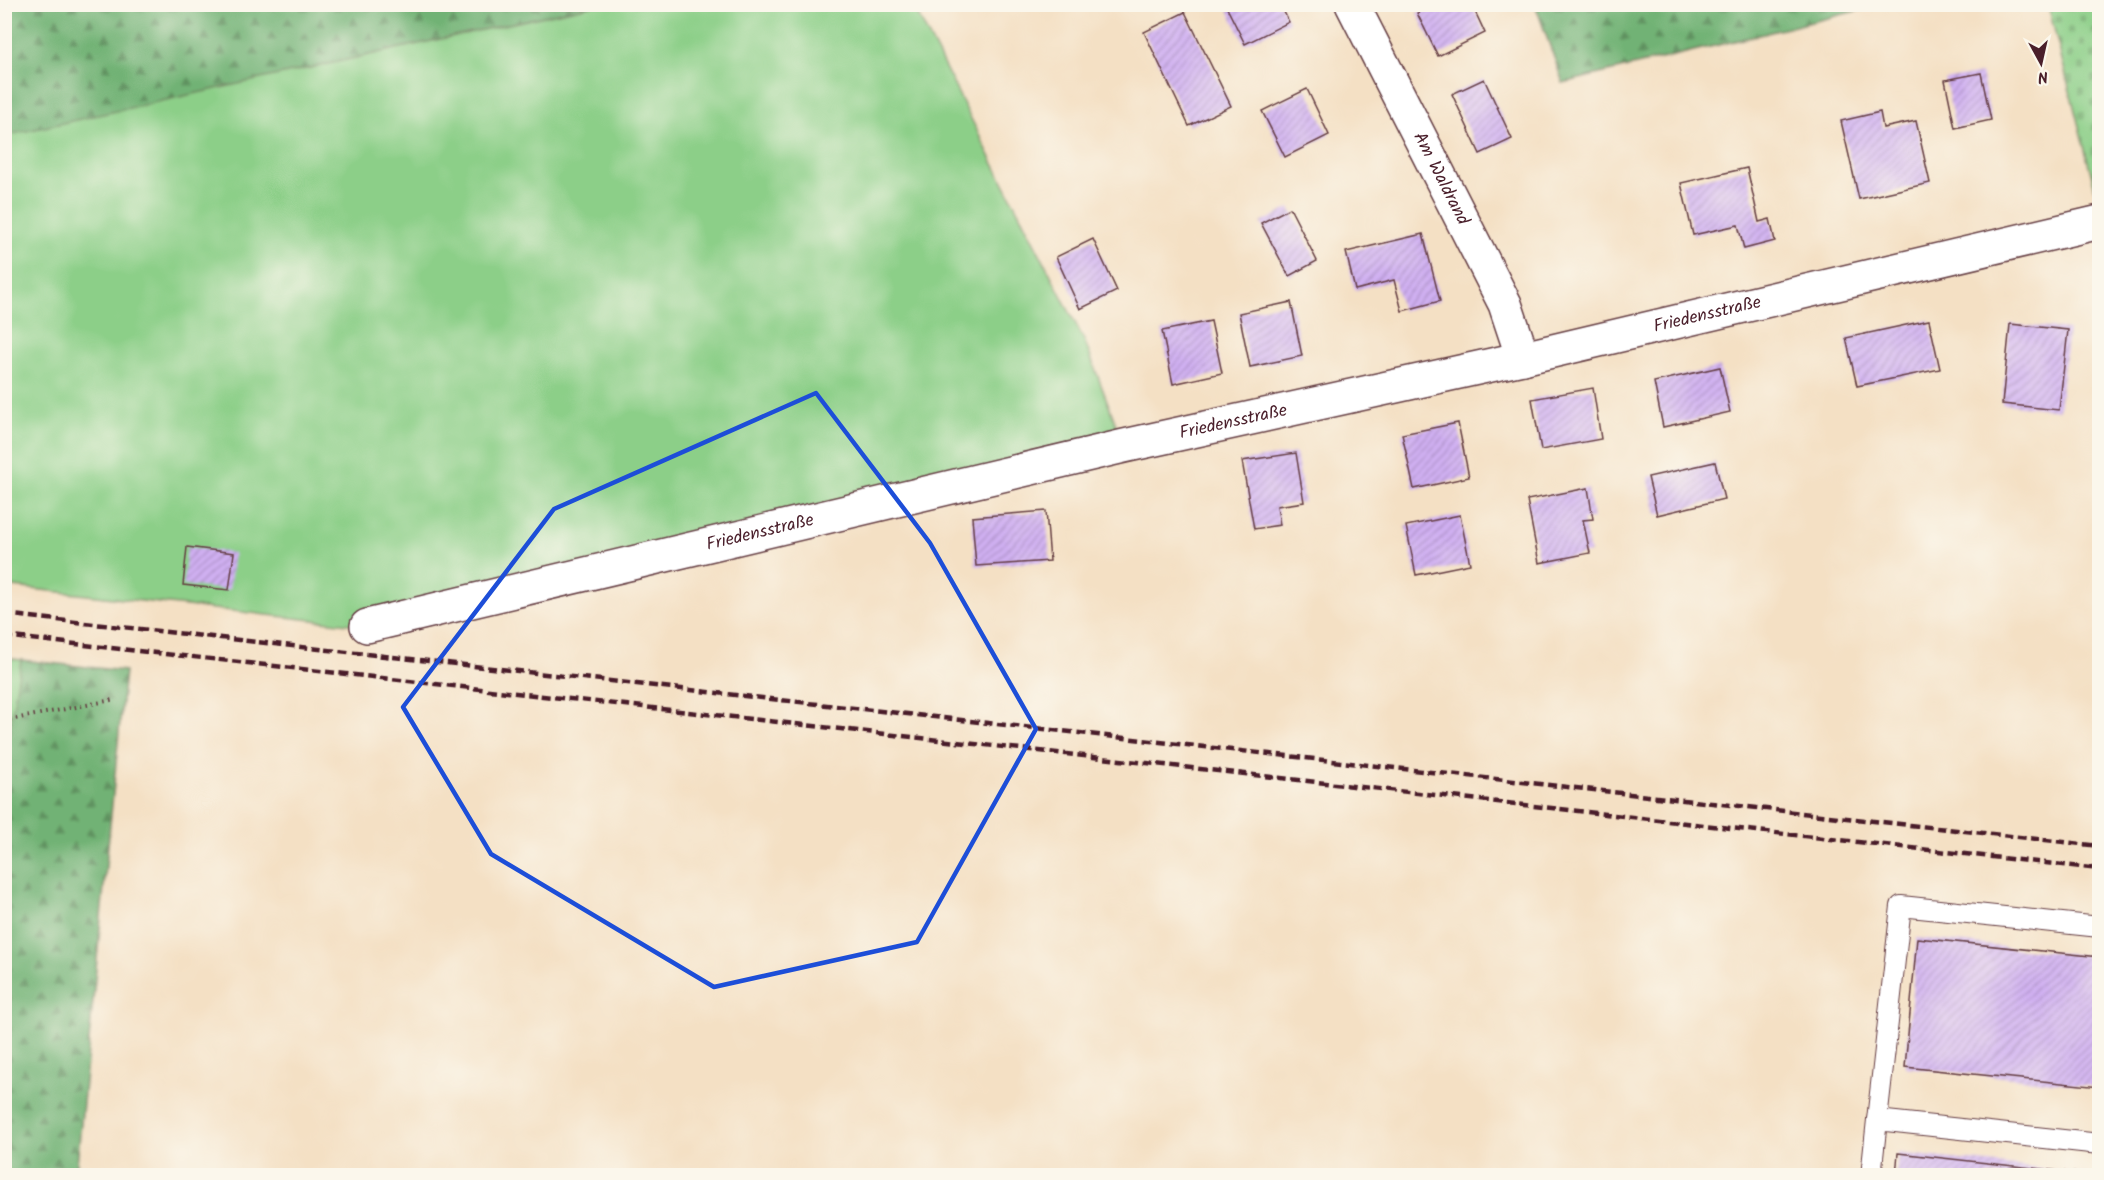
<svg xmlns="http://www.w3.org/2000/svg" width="2104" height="1180" font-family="Kalam,sans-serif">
<defs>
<pattern id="forest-firs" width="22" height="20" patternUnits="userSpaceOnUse" patternTransform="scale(1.5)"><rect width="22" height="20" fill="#71b274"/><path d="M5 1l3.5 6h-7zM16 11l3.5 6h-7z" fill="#5f905f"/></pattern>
<pattern id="cemetery-stones" width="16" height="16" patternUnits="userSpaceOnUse" patternTransform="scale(1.5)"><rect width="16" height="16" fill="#8ccf88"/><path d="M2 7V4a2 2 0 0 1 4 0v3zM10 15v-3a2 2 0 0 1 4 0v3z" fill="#7ab176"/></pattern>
<pattern id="building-hatch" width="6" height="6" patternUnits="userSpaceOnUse" patternTransform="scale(1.5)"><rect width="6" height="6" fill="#d0b0f2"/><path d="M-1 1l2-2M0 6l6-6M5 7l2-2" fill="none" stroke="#ab8fc4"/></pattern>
</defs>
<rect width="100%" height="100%" fill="#fbf7ec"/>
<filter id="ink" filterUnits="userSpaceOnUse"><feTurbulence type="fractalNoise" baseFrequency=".0167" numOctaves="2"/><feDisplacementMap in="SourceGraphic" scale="12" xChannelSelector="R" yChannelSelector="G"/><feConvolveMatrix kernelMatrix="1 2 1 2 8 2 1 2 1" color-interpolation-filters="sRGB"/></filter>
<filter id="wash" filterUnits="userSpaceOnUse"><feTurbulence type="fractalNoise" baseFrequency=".008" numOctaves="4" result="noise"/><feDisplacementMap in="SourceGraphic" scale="24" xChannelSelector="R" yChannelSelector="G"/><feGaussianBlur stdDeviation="1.35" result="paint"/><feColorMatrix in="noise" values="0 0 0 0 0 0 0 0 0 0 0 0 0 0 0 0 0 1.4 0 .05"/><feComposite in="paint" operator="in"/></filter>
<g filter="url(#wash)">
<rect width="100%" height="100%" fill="#f4e0c4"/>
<!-- forest -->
<g fill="url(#forest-firs)" stroke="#5e6850" stroke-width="1.5">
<path d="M5,4L594,5L5,136Z"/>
<path d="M1535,4H1881V5L1563,83Z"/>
<path d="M21,660L125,671L76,1175H5L4,758Z"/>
</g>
<!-- cemetery -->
<path fill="url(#cemetery-stones)" stroke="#6b775a" stroke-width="1.5" d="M2048,5H2099V205Z"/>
<!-- garden -->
<g fill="#8ccf88" stroke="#6b775a" stroke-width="1.5">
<path d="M594,5H913L1085,342L1124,446L367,626L5,586L4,136Z"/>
<path d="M5,658L21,660L5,757L4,658Z"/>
</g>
<g id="blocks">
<!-- building -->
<g fill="url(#building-hatch)">
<path d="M1225,4H1280L1289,22L1245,44Z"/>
<path d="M1434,5H1472L1485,33L1438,56L1417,13Z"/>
<path d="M1185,12L1231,106L1189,126L1144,32Z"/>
<path d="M1981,73L1991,120L1955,128L1945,80Z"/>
<path d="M1484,79L1512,139L1480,154L1452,94Z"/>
<path d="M1307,89L1329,135L1285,157L1262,111Z"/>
<path d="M1880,112L1883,128L1916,121L1930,183L1859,199L1841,121Z"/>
<path d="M1747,168L1759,222L1770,219L1775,241L1744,249L1738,225L1693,235L1681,183Z"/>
<path d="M1290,208L1317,261L1289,276L1261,223Z"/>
<path d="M1423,234L1440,301L1402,311L1394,280L1355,290L1346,252Z"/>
<path d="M1093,239L1117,291L1080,309L1056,257Z"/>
<path d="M1291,302L1302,356L1250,367L1239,313Z"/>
<path d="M1929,320L1940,369L1857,386L1846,338Z"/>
<path d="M1211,321L1222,373L1173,384L1162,331Z"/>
<path d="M2010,324L2068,330L2059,410L2002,404Z"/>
<path d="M1720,367L1730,412L1663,427L1654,382Z"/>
<path d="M1593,388L1601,439L1541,450L1532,399Z"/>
<path d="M1458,423L1469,477L1414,489L1402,434Z"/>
<path d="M1296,453L1304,502L1277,506L1280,525L1254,529L1242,461Z"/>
<path d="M1715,462L1724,499L1657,515L1648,477Z"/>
<path d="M1588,488L1593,519L1583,520L1590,553L1539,563L1527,500Z"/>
<path d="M1046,511L1050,561L976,566L972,517Z"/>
<path d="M1460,515L1470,564L1416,575L1406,526Z"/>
<path d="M187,547L234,553L229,590L183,585Z"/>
<path d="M1917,938L2100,957V1087L1905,1067Z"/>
<path d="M1898,1153L2086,1174L2085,1176H1896Z"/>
</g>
</g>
</g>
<g filter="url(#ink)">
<use href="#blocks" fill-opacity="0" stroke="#643c42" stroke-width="1.5"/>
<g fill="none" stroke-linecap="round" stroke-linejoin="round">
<!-- lane casing -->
<g stroke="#643c42" stroke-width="22">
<g id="lane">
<path d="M1877,1120L1901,906L2100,927"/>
<path d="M1871,1176L1877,1120L2100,1144"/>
</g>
</g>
<!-- street casing -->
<g stroke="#643c42" stroke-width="36">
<g id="street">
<path id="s1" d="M1352,4L1505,304L1523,358"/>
<path id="s2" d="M367,626L1124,446L1523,358L2100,222"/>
</g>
</g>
<!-- path -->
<path stroke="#643c42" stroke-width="4" stroke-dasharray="1.5 4.5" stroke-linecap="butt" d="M4,721L112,700"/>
<!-- lane -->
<use href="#lane" stroke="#fff" stroke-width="20"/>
<!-- street -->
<use href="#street" stroke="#fff" stroke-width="33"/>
<!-- rail -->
<g stroke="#4a1f2b" stroke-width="4.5" stroke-dasharray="9 4.5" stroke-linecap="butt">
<path d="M4,614L2100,846"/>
<path d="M4,636L2100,869"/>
</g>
</g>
</g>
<!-- marked area -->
<path fill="none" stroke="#1d4ed8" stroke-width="4.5" stroke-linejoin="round" d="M816,393L930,543L1036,729L917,942L714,987L491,854L403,707L554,509Z"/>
<g text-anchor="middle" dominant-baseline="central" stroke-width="6" stroke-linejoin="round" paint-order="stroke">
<!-- street labels -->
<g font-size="18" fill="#4a1f2b" stroke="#fbf7ec">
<text stroke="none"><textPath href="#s1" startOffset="196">Am Waldrand</textPath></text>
<text stroke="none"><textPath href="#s2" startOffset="1376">Friedensstraße</textPath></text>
<text stroke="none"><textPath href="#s2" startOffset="890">Friedensstraße</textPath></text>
<text stroke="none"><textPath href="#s2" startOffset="404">Friedensstraße</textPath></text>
</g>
</g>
<!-- margin -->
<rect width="2104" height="1180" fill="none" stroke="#fbf7ec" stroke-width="24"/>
<!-- north arrow -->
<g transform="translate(2041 63) rotate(172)" stroke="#fbf7ec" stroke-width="4.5" paint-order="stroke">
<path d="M0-4.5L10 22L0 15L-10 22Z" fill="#4a1f2b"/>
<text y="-9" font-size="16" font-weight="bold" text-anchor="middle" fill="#4a1f2b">N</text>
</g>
</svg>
